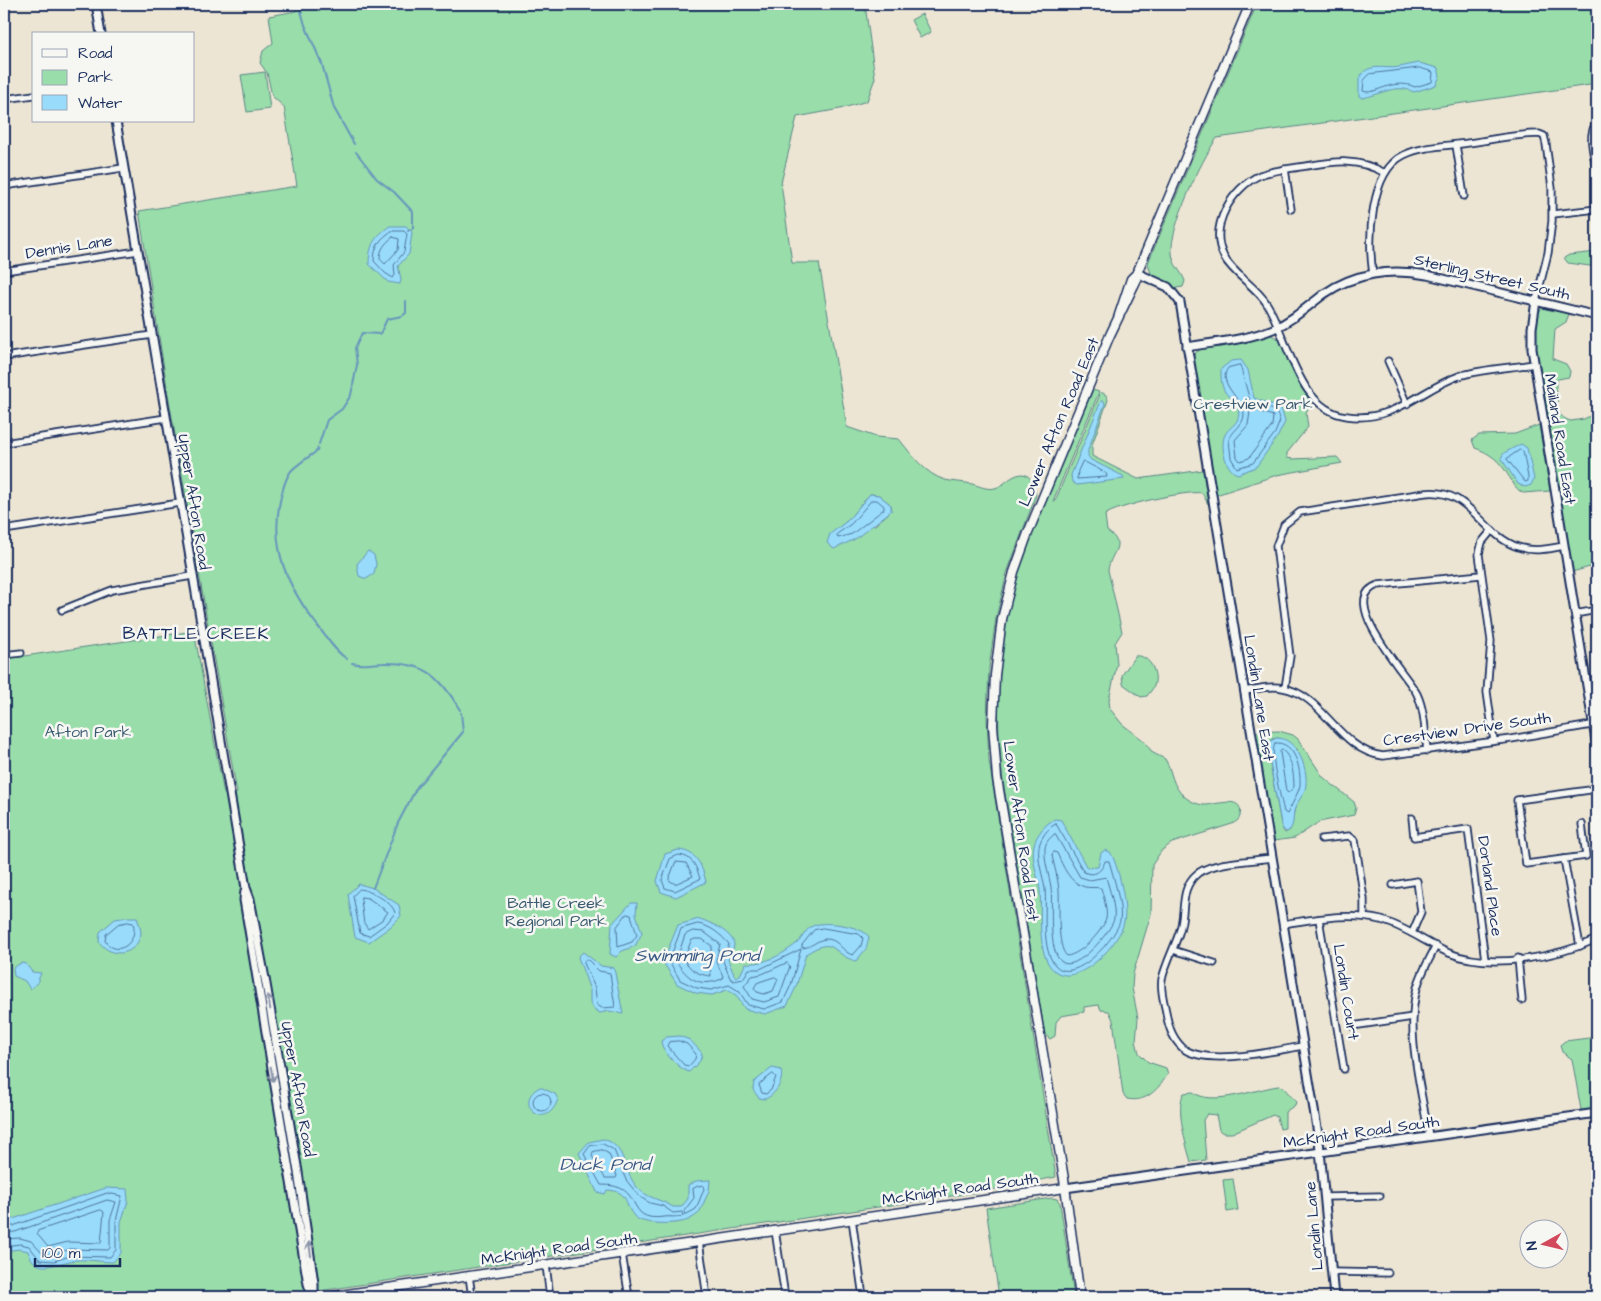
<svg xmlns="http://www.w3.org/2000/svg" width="1601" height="1301" font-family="'Architects Daughter',sans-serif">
<rect width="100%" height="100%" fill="#ece5d3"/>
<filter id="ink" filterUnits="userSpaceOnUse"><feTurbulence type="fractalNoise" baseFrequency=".02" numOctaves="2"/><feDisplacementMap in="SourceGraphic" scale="10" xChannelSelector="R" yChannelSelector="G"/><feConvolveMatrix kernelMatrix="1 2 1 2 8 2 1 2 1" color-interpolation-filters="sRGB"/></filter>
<g filter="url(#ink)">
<!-- green -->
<g fill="#98ddaa" stroke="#5a8684" fill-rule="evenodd">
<path d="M297,4H865L875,78L867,101L840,109L797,117L781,183L792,263H819L847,427L876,437L899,439C912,455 925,474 945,480C954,482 963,482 972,484C980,486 987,490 995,488C1004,486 1010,475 1022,474C1032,474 1034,488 1036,495L1007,573L996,618L989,668L987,718L989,761L1056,1177L985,1191L279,1297H4V659L194,631L224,794L237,793L169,400L139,211L297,186L284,107L272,96L267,73L260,63L263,51L273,43L269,16L296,11ZM870,494L879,495L891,505V511L875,525L835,531L847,521Z"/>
<path d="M1257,4H1597V84L1217,138C1202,159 1169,228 1172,253C1173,266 1181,270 1185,281L1183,287L1176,288L1151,274L1148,263Z"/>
<path d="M922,14L931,32L920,38L911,20Z"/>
<path d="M265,72L270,109L247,112L241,75Z"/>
<path d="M1597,252V267L1568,263L1564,258L1569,255Z"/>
<path d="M1542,308L1569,314L1566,322L1555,329L1553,359L1566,364L1570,371L1569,377L1558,379C1554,384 1557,389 1557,395C1558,407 1556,417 1571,421L1584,419L1597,412V565L1572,572L1536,349C1535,337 1533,316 1542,308Z"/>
<path d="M1271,335L1279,339L1302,389L1311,402L1306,413L1308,427L1287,453V458L1293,459L1337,457L1342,463L1277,475L1216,495L1193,360L1194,354L1201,349Z"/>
<path d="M1093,390L1099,392L1053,501H1055L1101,392L1106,395L1108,400L1092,445V456L1138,479L1203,470L1208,504L1202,493C1187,490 1116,506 1105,515L1107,531C1128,545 1110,552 1108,570L1122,632L1115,643L1117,664L1109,700L1110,709L1122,724L1143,740L1153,753L1165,759C1173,772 1171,786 1185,797C1190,801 1196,804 1203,805C1213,806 1245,793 1240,816C1239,821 1235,822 1232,824L1172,843L1162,850L1152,865L1151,914L1133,974L1132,988L1138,1018L1136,1041L1139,1053L1148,1062L1166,1068L1168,1074C1158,1089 1147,1103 1127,1099L1123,1094L1113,1020L1109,1011L1101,1010L1099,1005L1084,1007V1012L1061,1016L1056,1022L1055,1036L1050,1039L1045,1035L1003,781C995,718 997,654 1013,592C1032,522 1065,456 1093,390Z"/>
<path d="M1539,425L1550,491L1523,493C1515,489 1513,482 1508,475C1500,461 1490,453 1475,448L1472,440L1479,435L1515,434Z"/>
<path d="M1135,656C1149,654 1159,673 1154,686C1153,689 1149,693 1147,696L1141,697L1123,684L1122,675Z"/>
<path d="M1279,731L1293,735L1298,739L1323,777L1354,802L1356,808L1354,815L1319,822L1295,838L1274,841L1255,732ZM1278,738L1297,749L1305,784L1295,807L1290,830L1285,833L1282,829L1270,764L1272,739Z"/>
<path d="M1597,1037V1108L1581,1110L1572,1059L1562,1052L1560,1045L1565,1041Z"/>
<path d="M1278,1086L1283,1087L1296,1102L1295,1105L1285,1112V1128L1280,1129L1277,1117L1273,1115L1232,1133H1223L1219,1130L1216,1115L1207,1114L1203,1120L1206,1160L1191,1162C1186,1145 1175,1107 1184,1093L1193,1092C1211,1107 1256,1089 1278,1086Z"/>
<path d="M1233,1179L1238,1210L1227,1212L1223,1180Z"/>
<path d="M1052,1198L1057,1199L1060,1203L1074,1297H999L986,1208Z"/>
</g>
<!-- water -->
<g fill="#99dbfb" stroke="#6796bc">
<path d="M1419,63L1438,68L1440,76L1436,85L1414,92C1396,83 1380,95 1362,98L1359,96V79C1367,61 1385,70 1399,67C1406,66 1412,64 1419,63Z"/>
<path d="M390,226H406L412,232L409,254L398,266L401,279L400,284L388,282L369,264C369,245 375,236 390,226Z"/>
<path d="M1241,360L1248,370L1254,398L1281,408L1285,422L1278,436L1256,467L1238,474C1225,471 1219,443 1226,433C1229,428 1236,425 1238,418C1242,407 1231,400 1225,392C1221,385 1221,377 1221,369L1231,361Z"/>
<path d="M1101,401H1104L1105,404L1088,450V456L1091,460L1123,476L1124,479L1077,485L1072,482L1071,475Z"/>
<path d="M1521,444L1527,448L1534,479L1531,485L1525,487L1518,484L1501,458L1504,453Z"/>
<path d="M870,494L879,495L891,505V511L855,539L834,549L827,543L830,534L847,521Z"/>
<path d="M368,551L374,555L376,564L374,574L366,579L359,576L357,564Z"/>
<path d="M1276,738C1298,737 1310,772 1305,790C1302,797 1296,803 1294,811C1293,819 1294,828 1287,832L1282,829L1268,752L1269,742Z"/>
<path d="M1055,819L1061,820L1087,868L1098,867L1101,853L1105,850L1110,852C1118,863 1128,908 1124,922C1120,943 1081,985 1058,973C1035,962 1042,911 1040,890C1038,876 1031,860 1034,845C1036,835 1046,823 1055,819Z"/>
<path d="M678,850C697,851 702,866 706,882L676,897L661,892L657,881L665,854Z"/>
<path d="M359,884L373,888L399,905L401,916L390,927L369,942L355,937L348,894Z"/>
<path d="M631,903H637L636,914L642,933L635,946L622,951L616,957L610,954L612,924Z"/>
<path d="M128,917H137C138,922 141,928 141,933C137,955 113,960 99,942L100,932L115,919Z"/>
<path d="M699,919C708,921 734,933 734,945C734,949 729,955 728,960L735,977L740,975L746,963C763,965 782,955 796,944C802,940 804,931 811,927C821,919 863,926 869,937L866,949L856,961C831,955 836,934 806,954L796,987L787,1006L765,1014L745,1009L736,995L727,990L712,995L696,993L677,984L663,962L678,925Z"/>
<path d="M583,952L601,966L614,968L623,1014L609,1011L600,1013L594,1009L590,1002V990L578,957Z"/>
<path d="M21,963L26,964L32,972L41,973L37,983L30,989L25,981L14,976L13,968Z"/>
<path d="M679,1036L690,1040L702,1053L700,1061L689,1072C678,1068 662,1052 661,1041L667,1037Z"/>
<path d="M772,1068L781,1070C784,1082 775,1095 765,1099L759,1098L753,1090L754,1082Z"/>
<path d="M540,1087L555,1094L558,1099C546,1135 511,1102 540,1087Z"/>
<path d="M603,1139C626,1145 623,1170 636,1186C647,1199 659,1198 673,1207H681L688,1199V1185L696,1181L710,1180L709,1191L699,1213C694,1217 688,1221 681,1222C672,1224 643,1225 635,1217C623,1205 631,1191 607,1190L605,1194L597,1192L579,1153L589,1142Z"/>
<path d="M106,1188L127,1189L128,1201L121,1222V1253L113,1262C100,1262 83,1258 70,1261C54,1264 35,1275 28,1251L20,1249L4,1251V1222Z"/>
</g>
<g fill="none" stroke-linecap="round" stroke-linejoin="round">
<!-- shore -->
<g stroke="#4d749d" stroke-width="1">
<path d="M1420,68L1433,72L1432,82L1415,87C1391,77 1376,96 1363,91L1364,80L1370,74Z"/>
<path d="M392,231H404L407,234L404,252L394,265L395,275L393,278L385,273L374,261C374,247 380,238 392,231Z"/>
<path d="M393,237L399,239L398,250L385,264L380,259C380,249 385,243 393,237Z"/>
<path d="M1240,365L1250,401L1276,411L1280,421L1275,433L1253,463L1237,468L1231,458L1229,440C1232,430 1244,426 1244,414C1243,399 1216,383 1228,368Z"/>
<path d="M1254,410L1273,416L1272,426L1249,458L1240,461L1237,457L1235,440L1248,425L1250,412Z"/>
<path d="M1520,450L1523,451L1528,477V481L1525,482L1507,459Z"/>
<path d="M1083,461L1106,473L1107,477L1077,479L1078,471Z"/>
<path d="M872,500H877L884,506V509L852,534L838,538L837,534L851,524Z"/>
<path d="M1275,743C1295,741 1301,769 1300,785C1300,789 1289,811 1287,814L1284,812C1281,798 1269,755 1275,743Z"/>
<path d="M1282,750C1292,756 1294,776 1294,787L1288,793L1286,791L1280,752Z"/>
<path d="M1056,824L1084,872C1095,877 1102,871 1105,861H1109C1113,875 1123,907 1120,921C1116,938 1075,985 1056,966C1040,950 1047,909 1045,889C1043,875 1037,861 1039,847C1040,839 1048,827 1056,824Z"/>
<path d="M1055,834L1080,877L1090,880L1106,877C1109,889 1116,907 1114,919C1111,932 1076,973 1062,962C1047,952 1053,904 1051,887C1049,875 1044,861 1045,849C1045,843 1050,837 1055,834Z"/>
<path d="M1054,852L1057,853C1063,866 1069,883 1085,887C1090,888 1096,887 1101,888C1103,895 1108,911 1106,919C1102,932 1081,954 1067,956C1056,947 1060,905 1059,890C1058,878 1054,866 1052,855Z"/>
<path d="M679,855C693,856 697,868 700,879L675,891L665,888L662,880L670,859Z"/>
<path d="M676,862L686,863L693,876L675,884L669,880Z"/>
<path d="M360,889C371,891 393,902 395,913L387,923L369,936L360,933L353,896Z"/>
<path d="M361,897L368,898L388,912L383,919L368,929L364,923Z"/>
<path d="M627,914L631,915L637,935L632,942L618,947L617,927Z"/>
<path d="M128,922L133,923C139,941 118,959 105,941L106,934L118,924Z"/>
<path d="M698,924C711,926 720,934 729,944L723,961L730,978L734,981L743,979L749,969H760L801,949L791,985L783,1002L764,1009L748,1005L739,991L729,985L711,990L697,988L680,980L669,961L681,929Z"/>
<path d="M823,928L859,934L863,938L861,946L853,955C842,953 839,938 825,939C817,940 810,948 802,948V945L814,930Z"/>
<path d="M693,931L704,932L720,944L716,961L723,976L722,979C699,988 688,979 676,961L685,935Z"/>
<path d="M695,939H702L712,946L709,959L711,976C698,975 690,970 684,959L691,941Z"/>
<path d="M585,960H588L599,971L610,973L615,1007L602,1008L597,1005L595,988L584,963Z"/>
<path d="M787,963L790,966L779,997L764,1002L752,999L744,986L752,976L762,974Z"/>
<path d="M775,977L778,979L773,991L764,994L757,992L754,988L757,983Z"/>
<path d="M679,1041L687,1044L696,1054L695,1059L689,1066L684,1065L667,1046L669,1042Z"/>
<path d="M773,1074L776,1077L771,1090L766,1094L762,1093L759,1085Z"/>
<circle cx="542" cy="1102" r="9"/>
<path d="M603,1144L614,1150L626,1180L640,1197L650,1203L663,1206L673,1213L682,1212L683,1216C676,1218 671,1216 664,1217C622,1223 647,1184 601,1185L584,1154L590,1146Z"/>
<path d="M602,1150L609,1154L617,1176L616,1178H605L592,1156L593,1152Z"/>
<path d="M698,1186L703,1185L704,1189L696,1209L685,1215L684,1211L694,1198L693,1189Z"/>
<path d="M101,1210L104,1212L101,1243L68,1242L48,1247L37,1234L38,1231Z"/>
<path d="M4,1227L13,1226L107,1193L122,1196L116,1221V1250L110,1257L70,1256L54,1261L40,1260L29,1246L20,1244L4,1246"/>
<path d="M4,1233L15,1232L107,1200L116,1202L110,1220V1248L108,1250L70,1249L53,1255L43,1254L31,1241L20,1238L4,1239"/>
</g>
<!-- stream -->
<g stroke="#6796bc" stroke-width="2">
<path d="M299,4L305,25L322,64L334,108L354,144"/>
<path d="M356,152L377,179L394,192L413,212V228L408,231"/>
<path d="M319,444L327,420L342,409L351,395L357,365L355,348L362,333L380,334L387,319L402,316L406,313V301"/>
<path d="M318,448L317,451C309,457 299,463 292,470C286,476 282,492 280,501C270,550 288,587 317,625C326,636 334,651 347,659"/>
<path d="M352,663C362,666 372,663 383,663C424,662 439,674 460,710"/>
<path d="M373,888L398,823L417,787L463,732L461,713"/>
</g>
<!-- minor casing -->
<g stroke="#1b2f5e" stroke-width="9">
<g id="minor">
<path d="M4,99L34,95"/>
<path d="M1597,123C1586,133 1595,159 1597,172"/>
<path d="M1456,145L1464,196"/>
<path d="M1285,169L1291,209"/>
<path d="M1385,173C1353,155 1328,163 1293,168C1282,170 1270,171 1260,175C1232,188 1208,226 1224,257C1234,275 1256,286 1267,304C1289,340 1298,410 1347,416C1394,423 1421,389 1459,376C1483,369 1509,368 1534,364"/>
<path d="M4,186L123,168"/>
<path d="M1553,214L1597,209"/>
<path d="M4,271L138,251"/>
<path d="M1373,274C1368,241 1369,172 1404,155C1422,146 1447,146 1468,143C1491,140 1516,134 1539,134L1544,136L1546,144L1552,188V221L1548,253L1536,301"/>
<path d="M4,357L152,335"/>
<path d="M1388,361L1407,404"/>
<path d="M4,443L166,418"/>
<path d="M4,530L180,503"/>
<path d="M1492,530L1482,542L1479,554L1491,641L1487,692L1494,741"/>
<path d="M62,610L112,590L192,576"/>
<path d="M1575,614L1597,610"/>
<path d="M4,655L21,653"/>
<path d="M1285,688L1290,656L1276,546L1284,525L1300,512L1425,493C1469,487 1482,535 1518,547C1533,552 1549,549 1564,546"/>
<path d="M1244,691C1257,689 1270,685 1283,688C1324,695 1339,751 1383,756L1511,739L1597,724"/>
<path d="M1427,751C1425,733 1425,711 1417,694C1408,676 1335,599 1378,585L1481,575"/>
<path d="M1412,818L1414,837L1468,829L1485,960"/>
<path d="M1582,824L1586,856L1526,864L1517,800L1597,789"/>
<path d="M1321,839L1349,836L1355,840L1364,899V917"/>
<path d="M1272,858C1252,861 1215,861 1198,873C1178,889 1187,912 1179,933C1174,948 1166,963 1162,979C1160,990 1164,1002 1166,1012C1168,1026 1173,1040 1184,1049C1208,1066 1274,1051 1303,1046"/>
<path d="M1564,859L1580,946"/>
<path d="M1393,885L1417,881L1421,912L1412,933"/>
<path d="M1319,919L1344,1069"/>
<path d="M1283,924C1316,919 1348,912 1381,920C1406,927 1426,943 1449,953C1491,970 1557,957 1597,939"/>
<path d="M1173,950L1214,963"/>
<path d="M1518,958L1522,1000"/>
<path d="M1352,1026L1413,1017"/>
<path d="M1429,1137C1422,1091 1405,1034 1417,988C1421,973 1429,960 1436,946"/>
<path d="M1325,1197L1380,1196"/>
<path d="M852,1219L863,1297"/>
<path d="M775,1230L785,1297"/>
<path d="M699,1242L707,1297"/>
<path d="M622,1254L629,1297"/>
<path d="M546,1265L550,1297"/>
<path d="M1332,1272L1388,1273"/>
<path d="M469,1276L472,1297"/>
<path d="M393,1288L394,1297"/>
</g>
</g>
<!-- tertiary casing -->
<g stroke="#1b2f5e" stroke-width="11">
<g id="tertiary">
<path d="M96,4L101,34"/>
<path d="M116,121L246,888L250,899L266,984L298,1172L314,1283V1297"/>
<path d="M1137,273L1168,287L1180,302L1319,1140L1334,1297"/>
<path d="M1536,301L1532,328V349L1597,747"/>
<path d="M1187,347C1215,342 1247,340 1273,329C1293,320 1307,307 1324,294C1354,273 1391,268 1427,275L1597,316"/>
<path d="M245,891L244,900L308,1284L312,1296"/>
<path d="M1065,1188L1597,1113"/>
</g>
</g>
<!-- secondary casing -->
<g stroke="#1b2f5e" stroke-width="11">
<g id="secondary">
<path d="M1119,315L1131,279L1137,273L1250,4"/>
<path d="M327,1297L1065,1188"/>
<path d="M1080,1297L1064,1179L997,778L993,725L995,675L1002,619L1014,572L1028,533L1110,335L1136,281L1137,273"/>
</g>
</g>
<!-- minor -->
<use href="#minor" stroke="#f6f6f2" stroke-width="5.5"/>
<!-- tertiary -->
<use href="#tertiary" stroke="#f6f6f2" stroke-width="7"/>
<!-- secondary -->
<use href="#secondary" stroke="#f6f6f2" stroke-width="8"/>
</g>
<!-- one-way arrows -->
<defs><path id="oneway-shaft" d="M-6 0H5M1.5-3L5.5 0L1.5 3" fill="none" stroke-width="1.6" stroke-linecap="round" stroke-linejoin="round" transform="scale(1.25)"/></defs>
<g stroke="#8892a8">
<use href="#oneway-shaft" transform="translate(269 1002) rotate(-100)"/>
<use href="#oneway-shaft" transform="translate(272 1074) rotate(80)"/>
<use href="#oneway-shaft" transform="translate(310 1249) rotate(-98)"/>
</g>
</g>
<g text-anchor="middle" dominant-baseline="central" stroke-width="5" stroke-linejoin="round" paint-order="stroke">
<!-- street labels -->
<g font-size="16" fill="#1b2f5e" stroke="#f6f6f2">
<text transform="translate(69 247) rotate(-9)">Dennis Lane</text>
<text transform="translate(1492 277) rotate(13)">Sterling Street South</text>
<text transform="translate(1059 422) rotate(-67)">Lower Afton Road East</text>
<text transform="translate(1560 439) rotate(81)">Mailand Road East</text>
<text transform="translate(194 502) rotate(81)">Upper Afton Road</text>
<text transform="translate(1259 698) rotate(81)">Londin Lane East</text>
<text transform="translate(1467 729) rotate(-8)">Crestview Drive South</text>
<text transform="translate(1021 831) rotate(82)">Lower Afton Road East</text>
<text transform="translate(1490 886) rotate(82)">Dorland Place</text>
<text transform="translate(1346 992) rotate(81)">Londin Court</text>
<text transform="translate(298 1089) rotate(80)">Upper Afton Road</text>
<text transform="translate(1361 1132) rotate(-8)">McKnight Road South</text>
<text transform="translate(960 1189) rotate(-8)">McKnight Road South</text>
<text transform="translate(1314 1226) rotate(-95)">Londin Lane</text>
<text transform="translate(559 1249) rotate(-8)">McKnight Road South</text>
</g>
<!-- park labels -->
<g font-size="16" fill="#3a5a71" stroke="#f6f6f2">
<text x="1253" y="404">Crestview Park</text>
<text x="88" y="732">Afton Park</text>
<text x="556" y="903">Battle Creek<tspan x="556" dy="18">Regional Park</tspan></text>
</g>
<!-- neighbourhood labels -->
<g font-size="18" letter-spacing="1" fill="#1b2f5e" stroke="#f6f6f2">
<text x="196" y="633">BATTLE CREEK</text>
</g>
<!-- water labels -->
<g font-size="18" font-style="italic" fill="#3a5a85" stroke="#f6f6f2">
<text x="697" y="955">Swimming Pond</text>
<text x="605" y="1164">Duck Pond</text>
</g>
</g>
<!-- margin -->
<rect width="1601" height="1301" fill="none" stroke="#f6f6f2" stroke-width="20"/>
<rect x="10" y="10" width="1581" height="1281" fill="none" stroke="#1b2f5e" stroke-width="2" filter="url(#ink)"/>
<!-- legend -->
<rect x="32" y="32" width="162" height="90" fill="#f6f6f2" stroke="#9ea6b7"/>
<rect x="42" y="49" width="25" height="8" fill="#f6f6f2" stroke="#9ea6b7"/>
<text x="78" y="58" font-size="15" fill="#1b2f5e">Road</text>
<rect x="42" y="70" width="25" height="15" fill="#98ddaa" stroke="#9ea6b7"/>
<text x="78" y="82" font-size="15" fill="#1b2f5e">Park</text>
<rect x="42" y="95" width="25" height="15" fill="#99dbfb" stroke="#9ea6b7"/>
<text x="78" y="108" font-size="15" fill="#1b2f5e">Water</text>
<!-- north arrow -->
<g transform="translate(1544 1244) rotate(262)"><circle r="24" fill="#f6f6f2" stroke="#9ea6b7"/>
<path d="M0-4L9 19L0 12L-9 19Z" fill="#d1495b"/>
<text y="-8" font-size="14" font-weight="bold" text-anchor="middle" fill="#1b2f5e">N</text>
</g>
<!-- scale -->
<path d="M35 1258v8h85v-8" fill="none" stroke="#1b2f5e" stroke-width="2.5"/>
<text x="42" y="1258" font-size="15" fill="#1b2f5e" stroke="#f6f6f2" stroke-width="4" paint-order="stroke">100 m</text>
</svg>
